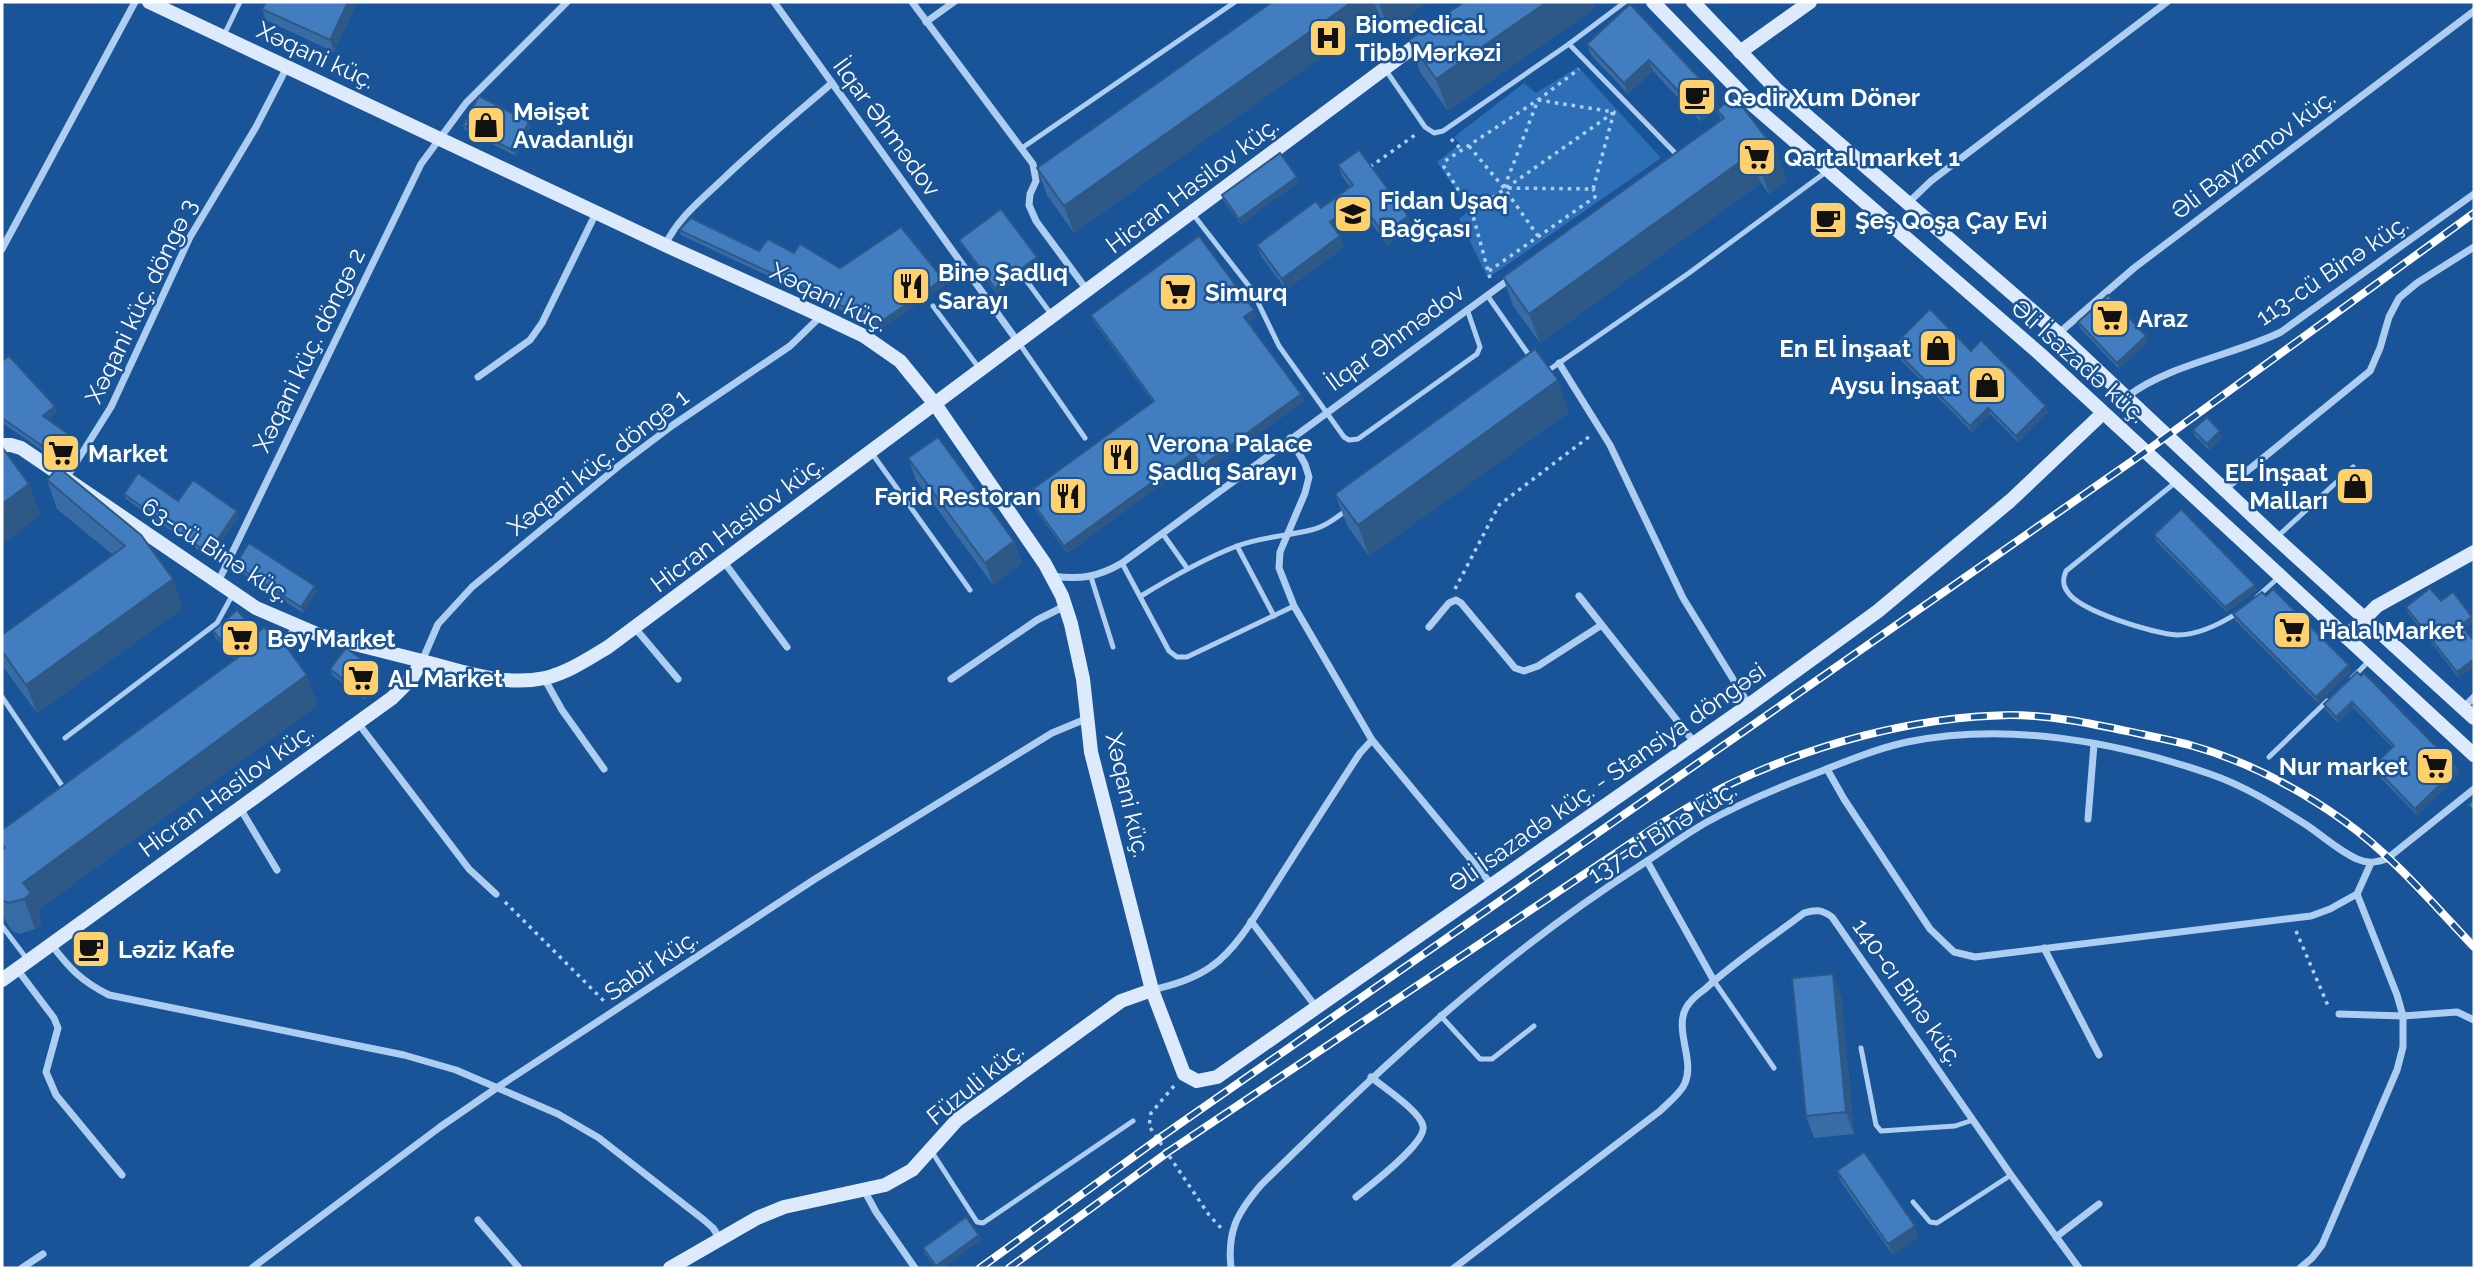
<svg xmlns="http://www.w3.org/2000/svg" width="2476" height="1270" font-family="Raleway,sans-serif">
<rect width="100%" height="100%" fill="#195498"/>
<!-- green -->
<path fill="#2d6fb6" d="M1578,67L1661,158L1488,278L1459,219L1470,210L1437,162L1460,144L1454,137L1524,83L1536,93Z"/>
<g fill="none" stroke-linecap="round" stroke-linejoin="round">
<!-- path -->
<g stroke="#adcef1" stroke-width="3.5" stroke-dasharray="3.5 5" stroke-linecap="butt">
<path d="M1538,100L1614,112L1593,189L1504,188Z"/>
<path d="M1451,139L1462,150"/>
<path d="M1469,146L1504,188L1538,236"/>
<path d="M1370,167L1415,135"/>
<path d="M1472,212L1444,167L1445,161L1538,100L1579,69"/>
<path d="M1489,271L1595,197L1596,193L1593,189"/>
<path d="M1490,278L1472,212L1613,113"/>
<path d="M1455,589L1499,505L1590,436"/>
<path d="M505,902L606,1003"/>
<path d="M2296,931L2329,1008"/>
<path d="M1174,1086L1151,1113L1149,1126L1209,1215L1221,1228"/>
</g>
<!-- lane -->
<g stroke="#adcef1" stroke-width="5">
<path d="M224,35L240,2"/>
<path d="M1569,44L1679,157"/>
<path d="M1385,69L1425,127L1434,133L1443,131L1569,44L1625,2"/>
<path d="M1022,148L1235,2"/>
<path d="M1192,213L1252,290L1279,346L1344,437L1349,440L1358,439L1477,354L1480,347L1467,309"/>
<path d="M1026,280L1051,314"/>
<path d="M1487,295L1531,358"/>
<path d="M933,306L979,368"/>
<path d="M1019,343L1085,438"/>
<path d="M1546,372L1689,273L1826,172"/>
<path d="M871,452L970,590"/>
<path d="M2176,482L2066,571C2063,578 2062,584 2067,591C2078,611 2155,634 2177,635C2198,635 2222,623 2239,612"/>
<path d="M1163,534L1187,568"/>
<path d="M2278,536L2353,467"/>
<path d="M1237,546L1274,616"/>
<path d="M1122,563L1169,651L1177,657H1187L1294,606"/>
<path d="M1091,577L1113,647"/>
<path d="M1141,596C1172,577 1203,559 1237,546C1261,537 1286,536 1311,530C1325,527 1337,517 1348,509"/>
<path d="M2257,597L2278,578"/>
<path d="M279,645L296,627"/>
<path d="M2352,678L2370,660"/>
<path d="M2,697L65,790"/>
<path d="M65,738L217,623L233,594"/>
<path d="M2269,757L2327,701"/>
<path d="M2,926L27,959"/>
<path d="M1714,981L1774,1068"/>
<path d="M1440,1015L1480,1059H1492L1534,1026"/>
<path d="M1861,1048L1876,1125L1881,1131L1955,1126L1973,1120"/>
<path d="M932,1152L977,1222L983,1223L1133,1121"/>
<path d="M1913,1202L1930,1222L1937,1223L2011,1175"/>
</g>
<!-- street -->
<g stroke="#adcef1" stroke-width="7">
<path d="M774,2L1018,342"/>
<path d="M912,2L1033,164L1036,181L1030,194L1029,205L1036,221L1087,290"/>
<path d="M926,22L954,2"/>
<path d="M1908,203L1931,181L2167,2"/>
<path d="M665,245C679,217 700,201 722,180C757,146 795,115 832,83"/>
<path d="M2,249L135,2"/>
<path d="M2059,333L2134,268L2474,11"/>
<path d="M1559,363L1610,445L1683,598L1749,705"/>
<path d="M478,377L530,340L542,323L596,213"/>
<path d="M2128,396C2168,365 2234,355 2281,332L2474,194"/>
<path d="M1290,438L1305,464L1309,477L1305,493L1280,552L1279,568L1294,606L1372,740L1492,885"/>
<path d="M67,477L111,407L190,237L256,127L287,67"/>
<path d="M2225,489L2370,371L2380,348L2389,317L2399,298L2417,283L2474,247"/>
<path d="M724,562L787,647"/>
<path d="M1053,576C1080,580 1098,577 1122,563L1511,278"/>
<path d="M218,582L421,164L466,103L567,2"/>
<path d="M1579,596L1694,742"/>
<path d="M1429,627L1449,603L1456,600L1461,603L1515,668L1524,671L1538,666L1600,626"/>
<path d="M635,628L678,679"/>
<path d="M422,661L438,624L472,587L620,465L673,425L790,346L821,316"/>
<path d="M544,678L562,710L604,769"/>
<path d="M951,679L1037,620L1065,606"/>
<path d="M2463,708L2474,697"/>
<path d="M358,723L469,869L496,894"/>
<path d="M1827,769L1844,799L1930,929L1954,952L1975,957L2311,916L2330,909L2357,894L2371,863"/>
<path d="M240,808L277,870"/>
<path d="M2088,819L2094,744"/>
<path d="M1647,861L1714,981"/>
<path d="M1251,921L1316,1007"/>
<path d="M51,944C69,968 81,981 109,995L404,1055L456,1070L558,1114L599,1138L704,1220L713,1228L720,1239"/>
<path d="M2044,948L2099,1055"/>
<path d="M17,969L54,1018L58,1028L46,1072L56,1095L122,1175"/>
<path d="M1152,990C1173,985 1194,979 1212,966C1237,949 1258,911 1275,885C1303,841 1331,797 1360,753L1372,740"/>
<path d="M2339,1014L2403,1016L2457,1012L2474,1020"/>
<path d="M864,1190L876,1212L915,1268"/>
<path d="M1356,1197C1369,1186 1427,1143 1423,1126C1420,1111 1383,1087 1371,1077"/>
<path d="M478,1220L519,1268"/>
<path d="M2056,1237L2099,1204"/>
<path d="M22,1268L43,1254"/>
<path d="M252,1268L440,1127L498,1087L815,879L1052,733L1088,718"/>
<path d="M1231,1268C1227,1231 1237,1213 1261,1185C1380,1068 1499,956 1641,865C1663,851 1684,835 1707,822C1741,803 1777,788 1814,774C1844,762 1875,749 1907,742C2007,722 2115,741 2210,774C2245,786 2277,806 2308,826C2324,837 2339,851 2357,859C2368,864 2377,863 2388,858L2474,789"/>
<path d="M1454,1268L1660,1111C1668,1103 1681,1093 1685,1083C1695,1060 1674,1030 1686,1008C1690,1000 1698,994 1705,989C1736,961 1771,938 1804,913C1817,909 1822,910 1832,917L2011,1175L2079,1268"/>
<path d="M2300,1268L2312,1258L2322,1245L2397,1070L2403,1047V1016L2397,995L2357,894"/>
</g>
<!-- secondary -->
<g stroke="#dceafc" stroke-width="14">
<path d="M149,2L665,245L822,316L864,336L900,361L935,404L1045,564L1062,596L1071,624L1083,679L1091,752L1152,990L1184,1074L1197,1081L1217,1077L1749,705L1878,611L2010,501L2103,413"/>
<path d="M1653,2L1754,106L2040,354L2474,755"/>
<path d="M1693,2L1776,89L2059,334L2276,538L2474,718"/>
<path d="M1740,52L1810,2"/>
<path d="M2,445H11L21,448L256,608L319,635L422,661"/>
<path d="M2346,637L2377,606L2474,552"/>
<path d="M2,980L392,698L412,678L422,661C460,671 504,687 545,678C567,673 588,659 608,647L1427,37"/>
<path d="M670,1268L757,1218L784,1207L885,1185L912,1170L957,1120L1121,1001L1152,990"/>
</g>
<!-- rail casing -->
<g stroke="#fff" stroke-width="8">
<g id="rail">
<path d="M980,1268L1158,1139L2145,452L2474,213"/>
<path d="M1009,1268L1168,1152L1655,827C1678,814 1701,799 1724,787C1812,744 1913,717 2010,715C2055,715 2098,725 2141,734C2158,738 2176,741 2193,746C2246,761 2299,789 2344,821C2393,856 2433,904 2474,947"/>
</g>
</g>
<!-- rail -->
<use href="#rail" stroke="#195498" stroke-width="5" stroke-dasharray="16" stroke-linecap="butt"/>
</g>
<!-- wall -->
<g fill="#396ca4">
<path d="M266,2H357L334,52L266,20L262,9Z"/>
<path d="M1272,2H1427L1389,30L1379,16L1074,233L1047,195L1037,168Z"/>
<path d="M1464,2H1592L1595,8L1448,111L1420,72L1409,40Z"/>
<path d="M1630,4L1719,106L1701,122L1653,71L1628,94L1591,55L1587,44Z"/>
<path d="M1717,110L1787,181L1769,194L1761,183L1540,343L1513,306L1503,277L1721,120Z"/>
<path d="M529,122L531,127L516,156L465,130L463,125Z"/>
<path d="M1338,165L1412,227L1388,245L1363,212L1337,231L1340,236L1344,247L1286,290L1261,256L1257,245L1321,208L1350,187L1342,176Z"/>
<path d="M1299,182L1241,224L1224,201L1222,195Z"/>
<path d="M679,230L759,251L794,253L840,268L945,285L881,329L681,235Z"/>
<path d="M959,240L1037,257L1039,263L997,294L962,245Z"/>
<path d="M1091,315L1256,317L1249,322L1304,401L1205,473L1195,460L1067,553L1029,501L1026,494L1153,402L1094,322Z"/>
<path d="M2078,322L2146,336L2148,341L2119,369L2080,328Z"/>
<path d="M1892,347L1971,351L2048,412L2018,442L1990,414L1972,432L1894,353Z"/>
<path d="M2,361L55,406L57,411L48,420L79,445L66,467L4,424L2,421Z"/>
<path d="M1569,412L1369,556L1347,525L1335,494Z"/>
<path d="M2193,430L2222,437L2209,450L2195,436Z"/>
<path d="M908,458L1014,541L1022,563L993,585L916,480Z"/>
<path d="M58,467L183,608L37,713L4,668L2,661V635L113,555L57,509L47,480Z"/>
<path d="M124,494L178,501L239,517L210,558L126,499Z"/>
<path d="M2154,535L2257,590L2227,612L2156,541Z"/>
<path d="M235,565L315,586L317,591L303,613L237,570Z"/>
<path d="M2441,601L2474,622L2465,629L2474,641V666L2459,678L2408,613L2406,607Z"/>
<path d="M237,610L318,705L38,910L42,924L35,929L19,934L12,931L2,915V830L235,660L215,637L213,631Z"/>
<path d="M2233,614L2351,671L2318,703L2235,620Z"/>
<path d="M330,669L381,678L365,700L332,675Z"/>
<path d="M2357,672L2457,768L2459,774L2417,815L2375,772L2373,766L2392,747L2354,708L2338,723L2326,710L2324,704Z"/>
<path d="M1841,996L1854,1134L1814,1138L1806,1116Z"/>
<path d="M1837,1171L1919,1237L1893,1255L1841,1182Z"/>
<path d="M979,1235L981,1240L943,1268H936L925,1254L923,1248Z"/>
</g>
<!-- shaded-wall -->
<g fill="#2e5886">
<path d="M348,2H357L334,52L330,40Z"/>
<path d="M1352,2H1374L1379,16L1074,233L1064,206Z"/>
<path d="M1381,2H1427L1389,30L1379,3Z"/>
<path d="M1547,2H1592L1595,8L1448,111L1436,79Z"/>
<path d="M1649,60L1653,71L1628,94L1624,83Z"/>
<path d="M1715,95L1719,106L1701,122L1697,111Z"/>
<path d="M529,122L531,127L516,156L514,151Z"/>
<path d="M1777,152L1787,181L1769,194L1759,165Z"/>
<path d="M1751,154L1761,183L1540,343L1529,314Z"/>
<path d="M1297,177L1299,182L1241,224L1239,219Z"/>
<path d="M1359,200L1363,212L1334,233L1330,222Z"/>
<path d="M1408,216L1412,227L1388,245L1384,234Z"/>
<path d="M1340,236L1344,247L1286,290L1282,279Z"/>
<path d="M1037,257L1039,263L997,294L995,288Z"/>
<path d="M943,279L945,285L881,329L879,323Z"/>
<path d="M1254,310L1256,317L1247,324L1244,317Z"/>
<path d="M2146,336L2148,341L2119,369L2117,363Z"/>
<path d="M1558,380L1569,412L1369,556L1358,525Z"/>
<path d="M1301,394L1304,401L1205,473L1202,466Z"/>
<path d="M55,406L57,411L45,422L43,416Z"/>
<path d="M2046,406L2048,412L2018,442L2016,436Z"/>
<path d="M1988,408L1990,414L1972,432L1970,426Z"/>
<path d="M2220,431L2222,437L2209,450L2207,444Z"/>
<path d="M77,440L79,445L66,467L64,461Z"/>
<path d="M1193,453L1195,460L1067,553L1064,546Z"/>
<path d="M29,484L41,515L2,545V504Z"/>
<path d="M237,511L239,517L210,558L208,553Z"/>
<path d="M1014,541L1022,563L993,585L985,563Z"/>
<path d="M173,579L183,608L37,713L26,685Z"/>
<path d="M2255,585L2257,590L2227,612L2225,607Z"/>
<path d="M315,586L317,591L303,613L301,607Z"/>
<path d="M2472,617L2474,622L2463,630L2461,625Z"/>
<path d="M2474,659V666L2459,678L2457,672Z"/>
<path d="M2349,665L2351,671L2318,703L2316,697Z"/>
<path d="M379,672L381,678L365,700L363,694Z"/>
<path d="M307,675L318,705L38,910L42,924L35,929L24,899L23,883Z"/>
<path d="M2352,702L2354,708L2338,723L2336,717Z"/>
<path d="M2457,768L2459,774L2417,815L2415,809Z"/>
<path d="M1833,974L1841,996L1854,1134L1846,1112Z"/>
<path d="M1915,1226L1919,1237L1893,1255L1888,1244Z"/>
<path d="M979,1235L981,1240L943,1268H937L936,1266Z"/>
</g>
<!-- building -->
<g fill="#427ebf" stroke="#2e5886" stroke-width="2">
<path d="M266,2H348L330,40L262,9Z"/>
<path d="M1272,2H1352L1064,206L1037,168Z"/>
<path d="M1464,2H1547L1436,79L1409,40Z"/>
<path d="M1630,4L1715,95L1697,111L1649,60L1624,83L1587,44Z"/>
<path d="M479,96L529,122L514,151L463,125Z"/>
<path d="M1734,96L1777,152L1759,165L1751,154L1529,314L1503,277L1724,118L1717,110Z"/>
<path d="M1359,150L1408,216L1384,234L1359,200L1330,222L1340,236L1282,279L1257,245L1316,201L1321,208L1353,185L1338,165Z"/>
<path d="M1280,153L1297,177L1239,219L1222,195Z"/>
<path d="M1001,209L1037,257L995,288L959,240Z"/>
<path d="M691,218L759,251L768,239L794,253L800,244L840,268L901,227L943,279L879,323L679,230Z"/>
<path d="M1199,236L1254,310L1244,317L1301,394L1202,466L1193,453L1064,546L1026,494L1154,401L1091,315Z"/>
<path d="M2108,295L2146,336L2117,363L2078,322Z"/>
<path d="M1930,309L1971,351L1981,340L2046,406L2016,436L1988,408L1970,426L1892,347Z"/>
<path d="M1535,349L1558,380L1358,525L1335,494Z"/>
<path d="M9,356L55,406L43,416L77,440L64,461L2,418V361Z"/>
<path d="M2207,417L2220,431L2207,444L2193,430Z"/>
<path d="M938,437L1014,541L985,563L908,458Z"/>
<path d="M2,447L29,484L2,504Z"/>
<path d="M58,467L141,535L173,579L26,685L2,651V635L125,546L47,480Z"/>
<path d="M138,473L178,501L193,480L237,511L208,553L124,494Z"/>
<path d="M2181,509L2255,585L2225,607L2154,535Z"/>
<path d="M249,543L315,586L301,607L235,565Z"/>
<path d="M2430,588L2441,601L2453,592L2472,617L2461,625L2474,641V659L2457,672L2406,607Z"/>
<path d="M2273,589L2349,665L2316,697L2233,614L2262,592L2266,596Z"/>
<path d="M237,610L257,633L239,648L242,654L236,658L213,631Z"/>
<path d="M264,627L270,634L275,631L307,675L23,883L31,893L24,899L8,903L2,900V850L5,848L2,843V830L244,653L239,648Z"/>
<path d="M346,648L379,672L363,694L330,669Z"/>
<path d="M2357,672L2361,676L2364,673L2457,768L2415,809L2373,766L2394,746L2352,702L2336,717L2324,704Z"/>
<path d="M2474,799V811L2468,805Z"/>
<path d="M1833,974L1846,1112L1806,1116L1792,978Z"/>
<path d="M1864,1152L1915,1226L1888,1244L1837,1171Z"/>
<path d="M966,1217L979,1235L936,1266L923,1248Z"/>
</g>
<!-- icons -->
<defs>
<g id="hospital-square" transform="scale(2.0125)"><rect x="-9" y="-9" width="18" height="18" rx="4" fill="#ffd16d" stroke="#195498"/><path d="M-5-5h3v3.5h4V-5h3V5h-3V1.5h-4V5h-3Z" fill="#111"/></g>
<g id="cafe-square" transform="scale(2.0125)"><rect x="-9" y="-9" width="18" height="18" rx="4" fill="#ffd16d" stroke="#195498"/><path d="M-5.5-4.5H6V0H3Q3 3.5 0 3.5H-2.5Q-5.5 3.5-5.5 0ZM3-3.2v2h1.7v-2ZM-6 4.5H4V6H-6Z" fill="#111"/></g>
<g id="shop-square" transform="scale(2.0125)"><rect x="-9" y="-9" width="18" height="18" rx="4" fill="#ffd16d" stroke="#195498"/><path d="M-5-2.5h2.3a2.7 3.5 0 0 1 5.4 0H5L5.5 6h-11ZM-1.5-2.5h3a1.5 2.3 0 0 0-3 0Z" fill="#111"/></g>
<g id="supermarket-square" transform="scale(2.0125)"><rect x="-9" y="-9" width="18" height="18" rx="4" fill="#ffd16d" stroke="#195498"/><path d="M-6-5.5h2.5l.6 2H6L4.5 2H-2.5L-4.4-4H-6ZM-1.5 3.2a1.3 1.3 0 1 0 .1 0ZM3 3.2a1.3 1.3 0 1 0 .1 0Z" fill="#111"/></g>
<g id="school-square" transform="scale(2.0125)"><rect x="-9" y="-9" width="18" height="18" rx="4" fill="#ffd16d" stroke="#195498"/><path d="M0-5L7-2L0 1L-7-2ZM-4 1L0 2.5L4 1V4Q0 6-4 4Z" fill="#111"/></g>
<g id="restaurant-square" transform="scale(2.0125)"><rect x="-9" y="-9" width="18" height="18" rx="4" fill="#ffd16d" stroke="#195498"/><path d="M-5-6h1v4h1v-4h1v4h1v-4h1v5L-1.5 .5V6h-2V.5L-5-1ZM5-6V6H3V1.5H1.5Q1.5-4 5-6Z" fill="#111"/></g>
</defs>
<g fill-rule="evenodd">
<use href="#hospital-square" x="1328" y="38"/>
<use href="#cafe-square" x="1697" y="97"/>
<use href="#shop-square" x="486" y="125"/>
<use href="#supermarket-square" x="1757" y="157"/>
<use href="#school-square" x="1353" y="214"/>
<use href="#cafe-square" x="1828" y="220"/>
<use href="#restaurant-square" x="911" y="286"/>
<use href="#supermarket-square" x="1178" y="292"/>
<use href="#supermarket-square" x="2110" y="318"/>
<use href="#shop-square" x="1938" y="348"/>
<use href="#shop-square" x="1987" y="385"/>
<use href="#supermarket-square" x="61" y="453"/>
<use href="#restaurant-square" x="1121" y="457"/>
<use href="#shop-square" x="2355" y="486"/>
<use href="#restaurant-square" x="1068" y="496"/>
<use href="#supermarket-square" x="2292" y="630"/>
<use href="#supermarket-square" x="240" y="638"/>
<use href="#supermarket-square" x="361" y="678"/>
<use href="#supermarket-square" x="2435" y="766"/>
<use href="#cafe-square" x="91" y="949"/>
</g>
<g text-anchor="middle" dominant-baseline="central" stroke-width="5" stroke-linejoin="round" paint-order="stroke">
<!-- poi labels -->
<g font-size="24" font-weight="bold" fill="#fff" stroke="#195498" text-anchor="start">
<text x="1355" y="24">Biomedical<tspan x="1355" dy="28">Tibb Mərkəzi</tspan></text>
<text x="1724" y="97">Qədir Xum Dönər</text>
<text x="513" y="111">Məişət<tspan x="513" dy="28">Avadanlığı</tspan></text>
<text x="1784" y="157">Qartal market 1</text>
<text x="1380" y="200">Fidan Uşaq<tspan x="1380" dy="28">Bağçası</tspan></text>
<text x="1855" y="220">Şeş Qoşa Çay Evi</text>
<text x="938" y="272">Binə Şadlıq<tspan x="938" dy="28">Sarayı</tspan></text>
<text x="1205" y="292">Simurq</text>
<text x="2137" y="318">Araz</text>
<text x="1911" y="348" text-anchor="end">En El İnşaat</text>
<text x="1960" y="385" text-anchor="end">Aysu İnşaat</text>
<text x="1148" y="443">Verona Palace<tspan x="1148" dy="28">Şadlıq Sarayı</tspan></text>
<text x="88" y="453">Market</text>
<text x="2328" y="472" text-anchor="end">EL İnşaat<tspan x="2328" dy="28">Malları</tspan></text>
<text x="1041" y="496" text-anchor="end">Fərid Restoran</text>
<text x="2319" y="630">Halal Market</text>
<text x="267" y="638">Bəy Market</text>
<text x="388" y="678">AL Market</text>
<text x="2408" y="766" text-anchor="end">Nur market</text>
<text x="118" y="949">Ləziz Kafe</text>
</g>
<!-- street labels -->
<g font-size="24" fill="#fff" stroke="#195498">
<text transform="translate(316 55) rotate(25)">Xəqani küç.</text>
<text transform="translate(887 127) rotate(54)">İlqar Əhmədov</text>
<text transform="translate(2253 154) rotate(-37)">Əli Bayramov küç.</text>
<text transform="translate(1192 185) rotate(-37)">Hicran Hasilov küç.</text>
<text transform="translate(2332 270) rotate(-34)">113-cü Binə küç.</text>
<text transform="translate(829 297) rotate(26)">Xəqani küç.</text>
<text transform="translate(141 301) rotate(-64)">Xəqani küç. döngə 3</text>
<text transform="translate(1395 337) rotate(-36)">İlqar Əhmədov</text>
<text transform="translate(309 350) rotate(-64)">Xəqani küç. döngə 2</text>
<text transform="translate(2079 361) rotate(42)">Əli İsazadə küç.</text>
<text transform="translate(598 462) rotate(-38)">Xəqani küç. döngə 1</text>
<text transform="translate(737 524) rotate(-37)">Hicran Hasilov küç.</text>
<text transform="translate(216 550) rotate(33)">63-cü Binə küç.</text>
<text transform="translate(1607 777) rotate(-35)">Əli İsazadə küç. - Stansiya döngəsi</text>
<text transform="translate(226 790) rotate(-36)">Hicran Hasilov küç.</text>
<text transform="translate(1128 795) rotate(77)">Xəqani küç.</text>
<text transform="translate(1662 832) rotate(-32)">137-ci Binə küç.</text>
<text transform="translate(651 965) rotate(-34)">Sabir küç.</text>
<text transform="translate(1908 992) rotate(55)">140-cı Binə küç.</text>
<text transform="translate(975 1083) rotate(-39)">Füzuli küç.</text>
</g>
</g>
<!-- border -->
<rect width="2476" height="1270" fill="none" stroke="#ffffff" stroke-width="7"/>
</svg>
